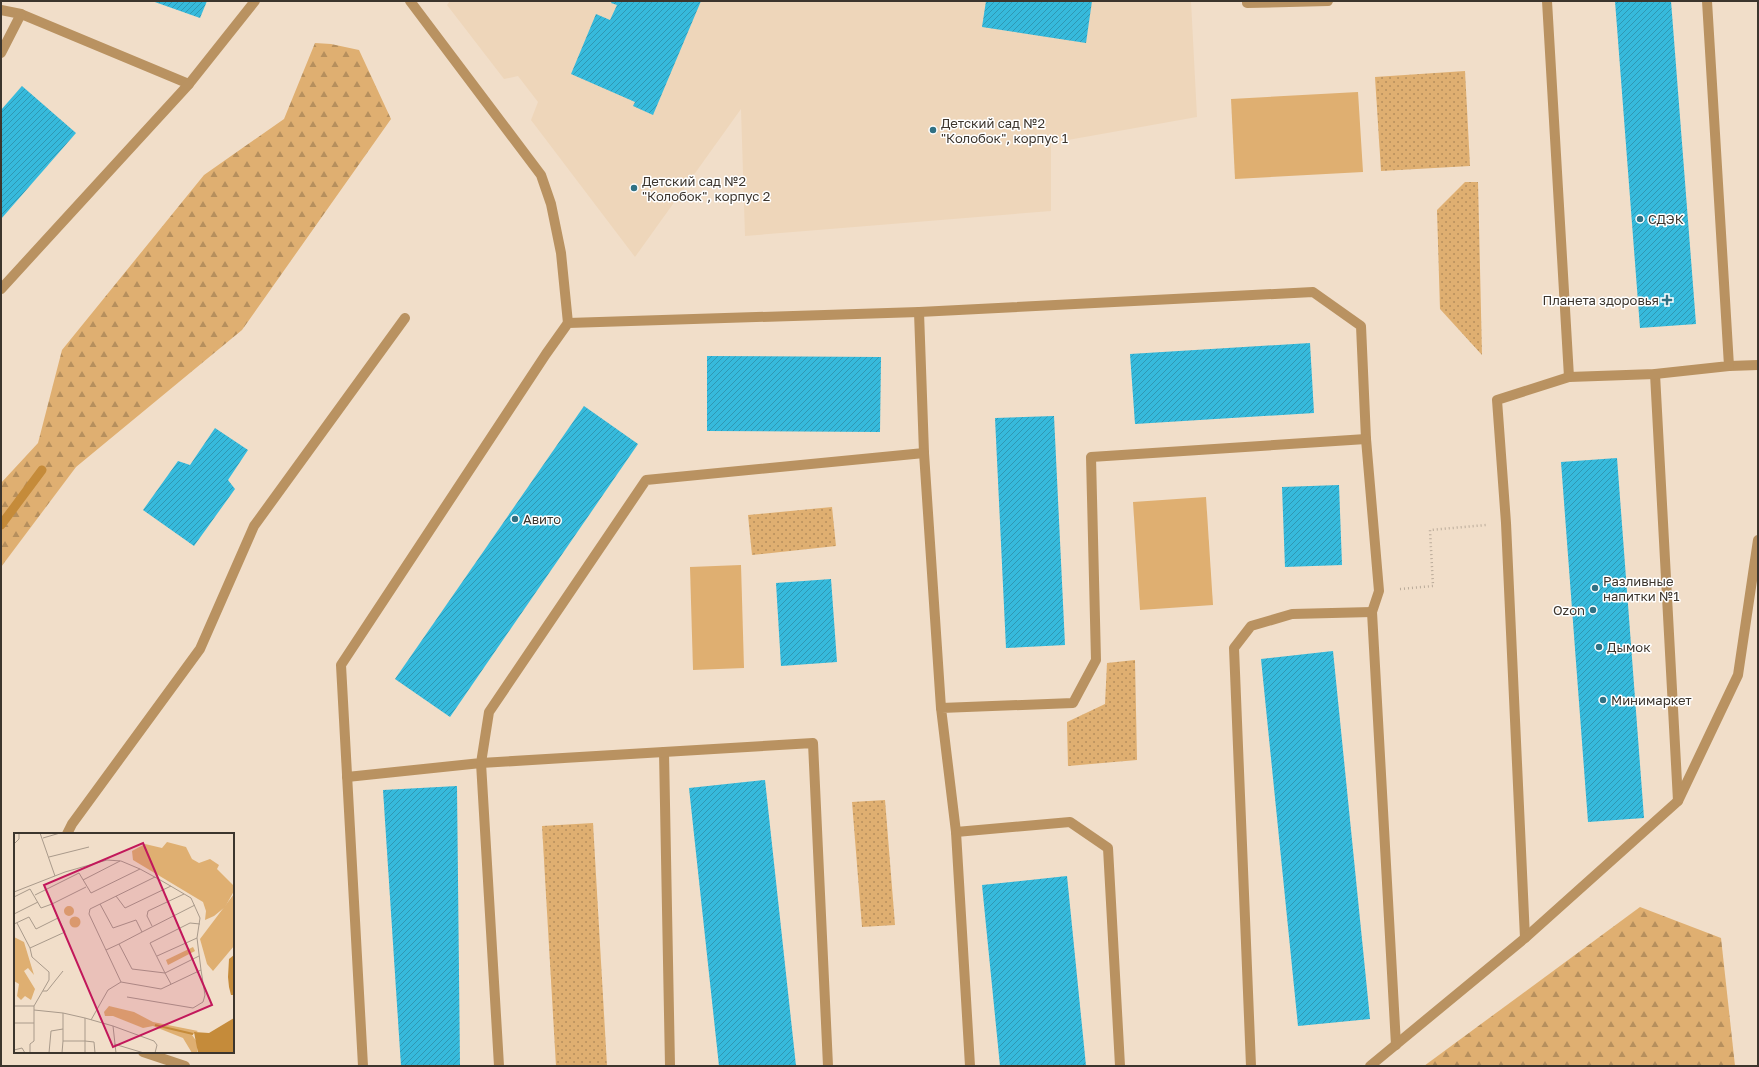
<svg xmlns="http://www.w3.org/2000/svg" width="1759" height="1067" font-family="'Golos Text',sans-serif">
<defs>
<pattern id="forest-firs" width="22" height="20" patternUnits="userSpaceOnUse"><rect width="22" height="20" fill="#dfaf71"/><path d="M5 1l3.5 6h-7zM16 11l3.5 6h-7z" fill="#b68f5d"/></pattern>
<pattern id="park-dots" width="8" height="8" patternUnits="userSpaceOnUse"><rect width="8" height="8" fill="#dfaf71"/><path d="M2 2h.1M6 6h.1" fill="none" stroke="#b68f5d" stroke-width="1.8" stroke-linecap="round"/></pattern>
<pattern id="building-hatch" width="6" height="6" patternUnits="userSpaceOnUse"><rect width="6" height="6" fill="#36badc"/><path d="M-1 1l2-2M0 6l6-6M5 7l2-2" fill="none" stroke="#2f98b3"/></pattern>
</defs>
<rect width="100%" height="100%" fill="#f1dec9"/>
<!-- built -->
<path fill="#eed6ba" d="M450,1H1191L1197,117L1051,143V211L745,236L741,109L635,257L531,120L538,102L518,76L504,79L447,5Z"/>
<!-- forest -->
<g fill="url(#forest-firs)">
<path d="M315,43L331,44L359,50L391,119L242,330L76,467L1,567V483L38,443L62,350L204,175L284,119Z"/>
<path d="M1640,907L1721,938L1735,1066H1424Z"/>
</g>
<!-- park -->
<g fill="url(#park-dots)">
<path d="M1465,71L1470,166L1381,171L1375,77Z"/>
<path d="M1465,182H1478L1482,355L1440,309L1437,210Z"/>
<path d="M832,507L836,546L752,555L748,515Z"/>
<path d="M1135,660L1137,760L1068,766L1067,722L1105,704L1107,663Z"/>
<path d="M885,800L895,925L862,927L852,802Z"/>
<path d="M593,823L607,1066H556L542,826Z"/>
</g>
<!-- garden -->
<g fill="#dfaf71">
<path d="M1358,92L1363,172L1235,179L1231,99Z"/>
<path d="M1206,497L1213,605L1140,610L1133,502Z"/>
<path d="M741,565L744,668L693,670L690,567Z"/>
</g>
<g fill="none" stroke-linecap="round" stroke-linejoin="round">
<!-- stream -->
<path stroke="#c58b3a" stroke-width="9" d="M1,525L42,470"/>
</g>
<!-- building -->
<g fill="url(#building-hatch)">
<path d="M152,1H207L200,18Z"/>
<path d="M612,1H701L653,115L633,106L635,102L571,74L596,14L610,20L617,5L611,3Z"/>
<path d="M986,1H1092L1086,43L982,27Z"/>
<path d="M1615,1H1671L1696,324L1640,328Z"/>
<path d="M22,86L76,133L1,219V110Z"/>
<path d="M1310,343L1314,413L1135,424L1130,354Z"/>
<path d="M707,356L881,357L880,432L707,431Z"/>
<path d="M584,406L638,444L450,717L395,679Z"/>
<path d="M1054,416L1065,645L1006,648L995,418Z"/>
<path d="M215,428L248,450L228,480L235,489L194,546L143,510L178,461L190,465Z"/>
<path d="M1617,458L1644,818L1588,822L1561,462Z"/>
<path d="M1339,485L1342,565L1285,567L1282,487Z"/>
<path d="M831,579L837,662L781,666L776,583Z"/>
<path d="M1333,651L1370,1019L1298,1026L1261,659Z"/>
<path d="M765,780L796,1066H719L689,788Z"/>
<path d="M457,786L460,1066H401L383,790Z"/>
<path d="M1067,876L1086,1066H1000L982,885Z"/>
</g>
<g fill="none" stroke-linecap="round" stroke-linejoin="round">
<!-- path -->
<path stroke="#baab9a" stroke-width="2.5" stroke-dasharray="1 3" stroke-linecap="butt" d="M1400,589L1433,586L1430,530L1486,525"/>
<!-- service -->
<g stroke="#b99261" stroke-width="10">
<path d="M410,1L541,175L551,204L561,253L568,323"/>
<path d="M1247,1V3L1328,1"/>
<path d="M1547,1L1569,377"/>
<path d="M1,10L21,14L189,84L255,1"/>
<path d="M1,53L21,14"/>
<path d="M1,289L189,84"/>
<path d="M919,312L924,453"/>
<path d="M1729,366L1758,365"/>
<path d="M1655,374L1678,801"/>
<path d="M664,752L670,1066"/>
<path d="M347,777L481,763L489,712L646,480L924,453L941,708"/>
<path d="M956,832L1070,822L1108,848L1120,1066"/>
<path d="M67,834L72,824L200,649L254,526L405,318"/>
<path d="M1525,938L1506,523L1497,400L1569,377L1655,374L1729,366L1707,1"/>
<path d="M143,1052L185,1066"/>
<path d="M363,1066L341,665L546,354L568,323L919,312L1313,292L1361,326L1366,439L1379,591L1372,612L1396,1045"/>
<path d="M499,1066L481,763L813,743L828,1066"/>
<path d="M970,1066L956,832L941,708L1073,703L1096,660L1091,457L1366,439"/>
<path d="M1251,1066L1234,648L1251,626L1292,614L1372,612"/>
</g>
<!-- minor -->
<path stroke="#b99261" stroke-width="10" d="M1370,1066L1525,938L1678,801L1738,675L1758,540"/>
</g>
<!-- markers -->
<g fill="#307184" stroke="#fff" stroke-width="1.5">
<circle cx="933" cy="130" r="4"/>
<circle cx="634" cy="188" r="4"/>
<circle cx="1640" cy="219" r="4"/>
<path d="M1665 294h4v4h4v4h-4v4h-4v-4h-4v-4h4z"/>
<circle cx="515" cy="519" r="4"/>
<circle cx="1595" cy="588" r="4"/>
<circle cx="1593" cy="610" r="4"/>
<circle cx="1599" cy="647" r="4"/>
<circle cx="1603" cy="700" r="4"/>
</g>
<g text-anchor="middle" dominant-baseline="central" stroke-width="3" stroke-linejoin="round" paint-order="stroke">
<!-- poi labels -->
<g font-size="13" fill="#3c352d" stroke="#fff" text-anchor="start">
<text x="941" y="123">Детский сад №2<tspan x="941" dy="15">"Колобок", корпус 1</tspan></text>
<text x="642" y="181">Детский сад №2<tspan x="642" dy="15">"Колобок", корпус 2</tspan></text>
<text x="1648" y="219">СДЭК</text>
<text x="1659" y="300" text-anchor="end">Планета здоровья</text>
<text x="523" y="519">Авито</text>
<text x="1603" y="581">Разливные<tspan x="1603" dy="15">напитки №1</tspan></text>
<text x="1585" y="610" text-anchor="end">Ozon</text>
<text x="1607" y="647">Дымок</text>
<text x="1611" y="700">Минимаркет</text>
</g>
</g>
<!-- overview -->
<g transform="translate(14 833)">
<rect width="220" height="220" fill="#f1dec9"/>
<path d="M153,9L172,14L178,26L185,30L196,26L205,32L203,36L220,53V58L211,74L200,83L191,87L192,78L189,69L119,27L118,18L131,11L148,15ZM0,104L10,109L20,142L14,135L10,138L21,156L17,167L11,163L7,167L3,163L5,151L0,148ZM95,173L120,179L139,189L184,198L178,202L183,209V220H178L169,205L139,193L129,195L99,183H91L90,179Z" fill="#dfaf71"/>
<path d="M220,61V113L199,138L193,131L186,106ZM50 78a5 5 0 1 1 10 0a5 5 0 1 1-10 0ZM179,114L181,118L154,132L152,127Z" fill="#dfaf71"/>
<path d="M55.5 89a5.5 5.5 0 1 1 11 0a5.5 5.5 0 1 1-11 0Z" fill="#dfaf71"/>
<path d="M220,122V162H217L215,154L214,144L215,126ZM220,185V220H184L180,199L195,200Z" fill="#c58b3a"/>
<path fill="none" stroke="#c58b3a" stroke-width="2" d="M141,192L179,201"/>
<path fill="none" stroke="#a99a8b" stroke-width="1" d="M26,0L41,43M29,5L46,0M0,11L5,6V0M35,24L75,14M69,47L106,28M0,59L51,39L93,27L107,28L126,36L148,48L177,65L186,85L183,105L187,137L147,156L107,149L75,81L76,76L141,44M21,62L65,40L77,60L126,36M102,63L111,75L157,53M0,64L16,56L27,75L38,71L44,85L22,96L15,84L0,91M38,71L72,54M86,71L99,95L122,87L128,99L181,72M0,81L24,69M3,90L16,115L51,99L44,85M138,93L133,83L134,78L170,61M128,99L105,111L118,136L151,140L157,151M92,117L105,111M143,123L183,105M185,123L151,140L136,110L176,90L186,91M29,158H33L49,138M113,164L179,175L189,169L191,162L187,137M0,173H20M20,177L49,180V196L37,198L35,220M71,185L99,193L102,220M77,187L94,157L107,149M0,190H20V173L35,147V139L18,124L16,115M99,193L140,208L143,212L141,220M49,196V208H71V185L49,180M100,211L130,220M0,217L8,215L11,220M16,220V211L20,208V190M48,220L49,208M71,220V208L80,209L81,220"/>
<path fill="#c2185b" fill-opacity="0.15" stroke="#c2185b" stroke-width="2" d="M129,10L198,172L99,214L30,52Z"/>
<rect width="220" height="220" fill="none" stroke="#3c352d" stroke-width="2"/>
</g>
<!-- border -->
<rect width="1759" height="1067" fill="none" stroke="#3c352d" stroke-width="4"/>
</svg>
